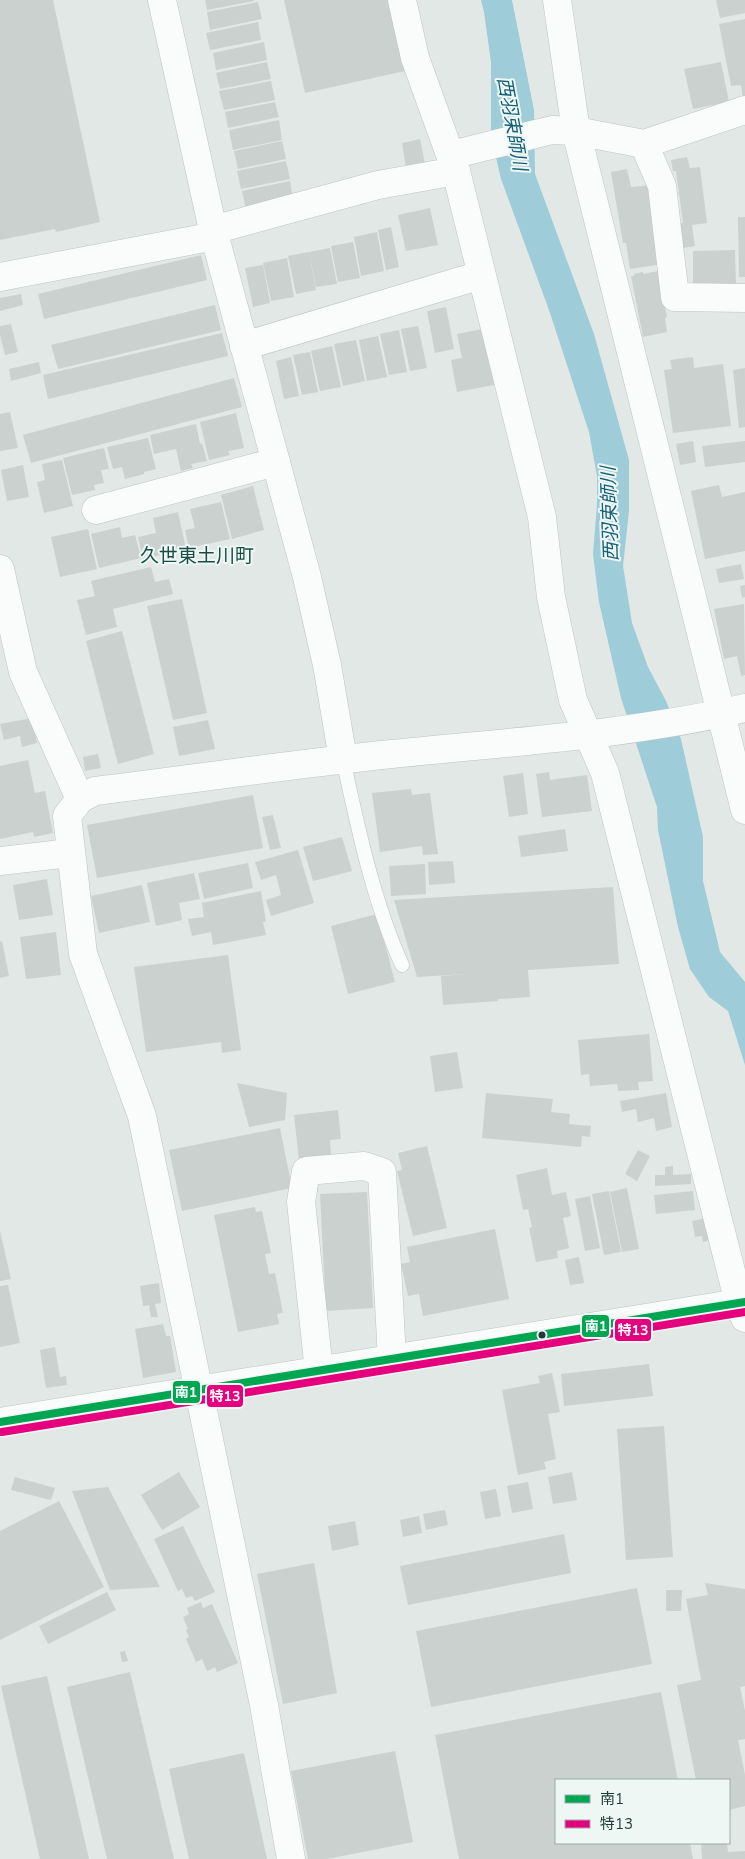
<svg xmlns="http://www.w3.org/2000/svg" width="745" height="1859" font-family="'Nunito Sans','Noto Sans JP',sans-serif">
<rect width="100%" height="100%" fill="#e1e8e5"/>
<!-- water -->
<path fill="#9eccd9" d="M481,0H512L534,110L535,174L594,334L629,460V511L623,566L632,623L648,667L666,701L681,739L703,837V881L720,952L745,982V1065L728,1011L709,997L690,969L678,927L658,830L657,807L621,698L599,602L593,554L597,504V476L589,432L549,310L501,179L491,135V62L484,12Z"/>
<!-- building -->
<g fill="#cbd1cf">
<path d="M0,0H53L100,222L56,232L55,229L0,240Z"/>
<path d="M205,0H254V1L207,10Z"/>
<path d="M284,0H389L405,71L305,93Z"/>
<path d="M716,0H745V13L720,18Z"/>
<path d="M258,2L262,19L210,30L207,12Z"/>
<path d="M745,19V99H743L741,85L731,86L719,24Z"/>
<path d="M258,22L261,40L210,50L206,33Z"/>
<path d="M264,42L267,60L216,70L213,53Z"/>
<path d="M267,62L271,79L220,89L216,73Z"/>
<path d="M721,62L729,102L693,109L684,69Z"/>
<path d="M271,81L275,100L224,110L219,91Z"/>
<path d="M275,102L279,117L228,128L225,112Z"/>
<path d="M279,120L282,140L233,150L229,130Z"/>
<path d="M420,139L425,164L406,168L402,143Z"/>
<path d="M282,141L286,159L238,169L234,151Z"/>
<path d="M687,157L690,168L700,167L707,223L692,225L695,246L683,248L680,223H683L676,171H673L671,160Z"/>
<path d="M286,161L290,179L241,189L237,171Z"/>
<path d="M627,169L631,187L652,185L663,264L630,269L626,243H623L611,172Z"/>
<path d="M290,181L293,200L246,209L242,191Z"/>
<path d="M430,208L438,245L406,251L398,215Z"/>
<path d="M738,217H745V277H739Z"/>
<path d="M391,227L399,267L386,270L378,230Z"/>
<path d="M377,232L384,271L361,276L354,237Z"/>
<path d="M353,242L360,278L338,282L331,246Z"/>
<path d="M330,248L337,284L316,287L309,252Z"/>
<path d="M735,250L736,285L693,286V251Z"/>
<path d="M309,252L316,290L296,294L288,256Z"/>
<path d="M201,255L207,280L44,319L38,294Z"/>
<path d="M287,258L294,297L271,301L263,263Z"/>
<path d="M263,265L270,303L253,307L245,268Z"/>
<path d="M658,271L667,317L665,318L667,332L643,337L631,276H634V274L643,272V274Z"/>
<path d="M21,294L23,305L0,311V298Z"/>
<path d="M215,305L221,330L58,369L51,345Z"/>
<path d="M446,307L454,349L435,353L427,311Z"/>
<path d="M11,324L18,352L5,355L0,335V326Z"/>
<path d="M418,326L427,368L410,371L401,329Z"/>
<path d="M482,329L494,385L457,392L451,360L462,358L457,334Z"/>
<path d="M399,330L407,372L389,375L380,334Z"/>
<path d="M222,333L228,356L48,399L43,375Z"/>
<path d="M378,336L387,377L367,381L359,340Z"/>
<path d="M356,340L365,381L343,386L334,344Z"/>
<path d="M332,346L341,387L320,391L311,351Z"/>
<path d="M310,352L318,392L302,395L293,355Z"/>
<path d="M291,357L299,396L284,399L276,361Z"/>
<path d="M693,357L694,368L723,364L731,426L673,433L664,370L672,369L670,360Z"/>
<path d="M39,362L41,373L11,381L9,369Z"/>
<path d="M745,368V427L739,428L733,370Z"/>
<path d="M234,378L242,407L31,463L23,435Z"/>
<path d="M10,412L18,448L0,451V414Z"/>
<path d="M236,413L244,448L228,451L230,455L209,460L200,422Z"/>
<path d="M196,424L200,444L202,443L207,461L191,464L193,468L181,471L176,449L154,454L150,435Z"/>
<path d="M148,438L156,469L144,472V474L125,479L122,467L113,469L107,447Z"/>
<path d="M693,441L696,462L680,465L676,444Z"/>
<path d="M745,441V462L705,467L702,446Z"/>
<path d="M104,448L109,469L101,470L104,483L94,485L95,490L72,495L63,458Z"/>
<path d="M62,460L73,506L44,513L37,482L45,480L42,464Z"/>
<path d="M23,465L29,497L7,501L1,470Z"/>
<path d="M719,485L722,497L745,492V551L705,559L691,491Z"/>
<path d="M253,486L264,530L232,539L221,495Z"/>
<path d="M221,502L230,539L189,548L185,530L195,528L190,509Z"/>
<path d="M178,512L186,549L143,559L138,537L156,533L153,518Z"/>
<path d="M120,527L122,538L135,535L141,558L99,568L91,534Z"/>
<path d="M88,529L97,569L60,577L51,537Z"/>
<path d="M741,564L744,579L719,583L716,569Z"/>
<path d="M151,567L155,582L169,579L173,594L113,609L117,627L86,635L77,600L95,596L91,581Z"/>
<path d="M745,585V597L742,598L740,586Z"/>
<path d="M182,599L207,713L173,720L147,606Z"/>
<path d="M744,604L745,675L741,676L737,656L724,659L714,609Z"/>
<path d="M122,631L154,754L118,764L86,641Z"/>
<path d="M32,718L37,743L22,747L20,736L4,740L0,724Z"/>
<path d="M208,720L215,749L179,756L173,727Z"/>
<path d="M98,754L101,768L85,771L83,757Z"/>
<path d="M28,760L35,793L45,791L53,833L34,837L33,832L0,839V766Z"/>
<path d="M549,772L550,780L587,775L592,811L542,817L536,774Z"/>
<path d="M523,773L528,814L509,817L503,776Z"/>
<path d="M411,789L412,795L430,793L438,854L423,855L422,846L380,852L372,793Z"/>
<path d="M253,795L263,848L97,878L87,825Z"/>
<path d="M273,815L281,848L270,850L262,817Z"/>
<path d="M565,829L568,851L521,857L518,836Z"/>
<path d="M342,837L352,871L313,881L303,847Z"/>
<path d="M298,850L314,903L271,916L266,900L281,895L276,875L261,880L255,862Z"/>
<path d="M453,861L455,883L429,885L428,862Z"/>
<path d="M248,863L253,888L204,899L198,873Z"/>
<path d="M425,864L426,894L391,896L389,866Z"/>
<path d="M194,873L200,899L179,903L182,920L156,926L147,883Z"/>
<path d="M47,879L53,915L19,920L13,885Z"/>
<path d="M142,885L150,922L99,933L91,896Z"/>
<path d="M613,887L619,964L528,970L530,997L498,999V1001L443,1005L441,976L466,974L417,977L394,900Z"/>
<path d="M261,891L266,922H263L266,935L213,945L211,932L192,936L188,919L204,917L202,903Z"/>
<path d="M377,914L395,982L348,994L331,926Z"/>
<path d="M56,932L61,975L26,979L20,937Z"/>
<path d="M2,941L9,976L0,978V942Z"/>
<path d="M228,955L241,1050L222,1053L221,1042L146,1052L134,967Z"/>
<path d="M649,1034L653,1081L638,1082L639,1090L618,1091L617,1084L590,1086L589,1074L581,1075L578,1040Z"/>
<path d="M457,1052L463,1088L435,1092L430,1056Z"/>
<path d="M237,1083L287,1093L285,1120L249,1127Z"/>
<path d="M486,1093L553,1099L551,1112L570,1114L569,1124L591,1126L590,1137L582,1136L581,1147L482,1138Z"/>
<path d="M666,1093L672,1127L656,1131L654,1118L638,1122L636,1109L622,1112L620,1101Z"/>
<path d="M338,1110L341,1139L330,1140L331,1156L299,1160L294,1115Z"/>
<path d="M280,1128L292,1188L182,1211L169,1150Z"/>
<path d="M427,1146L447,1228L413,1236L397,1171L402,1170L398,1153Z"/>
<path d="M638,1150L650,1156L637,1181L625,1174Z"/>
<path d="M673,1166V1175L691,1174V1184L655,1186V1175H665V1167Z"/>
<path d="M547,1168L552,1195L566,1192L571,1216L563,1218L569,1248L557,1251L558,1258L536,1262L529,1228L532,1227L528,1209L523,1210L516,1175Z"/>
<path d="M627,1188L639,1249L622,1252L610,1192Z"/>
<path d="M609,1191L621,1252L604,1255L592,1194Z"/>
<path d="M693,1191L695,1210L656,1214L654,1195Z"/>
<path d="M367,1192L373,1308L326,1311L320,1194Z"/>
<path d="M590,1196L600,1248L585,1251L575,1199Z"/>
<path d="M255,1207L256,1212L262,1211L271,1253L265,1254L269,1274L275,1273L283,1313L277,1314L279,1324L238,1332L214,1215Z"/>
<path d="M706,1218L710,1240L703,1242L702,1236L695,1237L692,1221Z"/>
<path d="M495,1229L509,1299L423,1316L419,1294L408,1296L401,1264L410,1262L407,1247Z"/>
<path d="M0,1231L11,1279L0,1281Z"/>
<path d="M579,1257L584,1283L570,1285L565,1260Z"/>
<path d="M159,1283L161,1303L155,1304L158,1317H151L149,1305L143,1306L140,1286Z"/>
<path d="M8,1285L20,1343L0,1347V1286Z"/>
<path d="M163,1324L166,1336H170L176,1372L143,1378L135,1329Z"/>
<path d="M55,1347L60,1377L66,1376L67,1385L46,1388L40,1350Z"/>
<path d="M649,1364L653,1396L564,1406L561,1374Z"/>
<path d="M552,1373L560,1412L548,1414L556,1459L544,1462L546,1469L518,1475L502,1390L540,1383L538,1376Z"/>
<path d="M664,1426L673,1557L626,1560L617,1429Z"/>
<path d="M179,1472L200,1507L162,1530L141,1495Z"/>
<path d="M572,1472L577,1500L553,1504L548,1477Z"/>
<path d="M15,1477L55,1488L51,1500L11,1490Z"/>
<path d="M528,1482L533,1509L512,1513L507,1486Z"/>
<path d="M108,1487L160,1587L110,1590L72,1491Z"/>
<path d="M496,1489L501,1516L485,1519L480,1492Z"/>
<path d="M59,1501L104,1587L0,1640V1531Z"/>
<path d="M445,1510L448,1525L426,1530L423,1514Z"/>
<path d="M419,1516L422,1533L403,1537L400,1520Z"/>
<path d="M355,1521L359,1545L332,1551L328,1526Z"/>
<path d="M183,1526L215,1592L195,1601L192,1596L186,1598L182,1589L178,1591L154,1539Z"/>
<path d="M564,1534L571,1573L408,1605L400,1566Z"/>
<path d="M314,1563L337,1693L283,1704L257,1574Z"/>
<path d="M705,1583L745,1589V1686L740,1687L745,1711V1739L738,1740L745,1775V1806L729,1810V1780H696L677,1685L701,1680L686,1599L708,1595Z"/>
<path d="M637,1588L652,1664L431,1707L416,1631Z"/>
<path d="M666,1590H682L681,1611H666Z"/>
<path d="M107,1592L116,1610L48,1644L39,1626Z"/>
<path d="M201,1602L203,1608L212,1604L238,1663L217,1672L215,1667L207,1671L202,1659L196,1662L186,1639L189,1637L186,1630L188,1629L183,1617L189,1614L187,1608Z"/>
<path d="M125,1651L128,1661L122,1662L120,1652Z"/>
<path d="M130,1672L174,1859H107L67,1687Z"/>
<path d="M47,1676L89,1859H40L1,1686Z"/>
<path d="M661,1692L678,1780H556V1843H690L693,1859H459L435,1735Z"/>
<path d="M395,1751L413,1842L327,1859H308L291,1771Z"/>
<path d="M244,1753L267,1859H189L169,1769Z"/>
<path d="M701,1843H727L728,1852L745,1851V1859H702Z"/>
</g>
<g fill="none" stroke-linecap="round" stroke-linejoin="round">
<!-- lane casing -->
<g stroke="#bec5c2" stroke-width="15">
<path id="lane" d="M343,759C358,829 373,900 402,965"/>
</g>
<!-- street casing -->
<g stroke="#bec5c2" stroke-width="29">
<g id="street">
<path d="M162,0L213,230L307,577L327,665L343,759"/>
<path d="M402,0L415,58L456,171L542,517L551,597L573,700L605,773L739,1303L745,1318"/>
<path d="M557,0L576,131L745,810"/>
<path d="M644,144L662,186L675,297L745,298"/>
<path d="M451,155L552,130L576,131L644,144L745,110"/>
<path d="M213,230L378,185L456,171"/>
<path d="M0,277L215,236"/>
<path d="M244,346L481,275"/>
<path d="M96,510L276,462"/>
<path d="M0,569L23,672L80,799"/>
<path d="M0,861L70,853"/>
<path d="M319,1371L301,1202L306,1171L364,1166L382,1172L392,1359"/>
<path d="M291,1859L264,1705L142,1116L83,954L67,816L80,799L95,791C194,779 293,764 392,754C510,742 629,735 745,708"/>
</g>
</g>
<!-- secondary casing -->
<g stroke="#bdc5c3" stroke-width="29">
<path id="secondary" d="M0,1422L745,1302"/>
</g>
<!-- lane -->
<use href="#lane" stroke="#fafcfb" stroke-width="14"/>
<!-- street -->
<use href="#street" stroke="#fafcfb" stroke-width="28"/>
<!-- secondary -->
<use href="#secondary" stroke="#fafcfb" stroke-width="28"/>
<!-- bus-1 casing -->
<g stroke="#eef7f4" stroke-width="11">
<path id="bus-1" d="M0,1422L745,1302"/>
</g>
<!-- bus-2 casing -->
<g stroke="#eef7f4" stroke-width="11">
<path id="bus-2" d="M2,1432L745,1312"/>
</g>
<!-- bus-1 -->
<use href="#bus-1" stroke="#00a651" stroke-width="8"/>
<!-- bus-2 -->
<use href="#bus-2" stroke="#e5007d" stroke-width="8"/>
</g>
<!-- markers -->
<circle fill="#1e3b36" stroke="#eef7f4" stroke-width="2" cx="542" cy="1335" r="4.5"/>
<g text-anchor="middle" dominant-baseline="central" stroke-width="4" stroke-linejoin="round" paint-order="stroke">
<!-- water labels -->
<g font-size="19" font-style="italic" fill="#16607a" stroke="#eef7f4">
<text transform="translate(512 124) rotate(80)">西羽束師川</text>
<text transform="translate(610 514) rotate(-92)">西羽束師川</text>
</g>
<!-- neighbourhood labels -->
<g font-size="19" fill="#194e46" stroke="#eef7f4">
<text x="197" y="556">久世東土川町</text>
</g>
</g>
<g stroke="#eef7f4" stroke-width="2">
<rect x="581" y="1314" width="29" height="24" rx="5" fill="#00a651"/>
<rect x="614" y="1318" width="38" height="24" rx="5" fill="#e5007d"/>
<rect x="172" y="1380" width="29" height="24" rx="5" fill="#00a651"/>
<rect x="206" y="1384" width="38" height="24" rx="5" fill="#e5007d"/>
</g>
<g font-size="14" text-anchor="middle" font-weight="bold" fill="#fff">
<text x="596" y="1331">南1</text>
<text x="633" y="1335">特13</text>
<text x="186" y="1397">南1</text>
<text x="225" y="1401">特13</text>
</g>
<!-- legend -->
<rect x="555" y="1779" width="175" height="65" fill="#eef7f4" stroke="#9baca8"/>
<rect x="565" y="1795" width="25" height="8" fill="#00a651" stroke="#9baca8"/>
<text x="600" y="1804" font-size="15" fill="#1e3b36">南1</text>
<rect x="565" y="1820" width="25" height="8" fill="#e5007d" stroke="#9baca8"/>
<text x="600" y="1829" font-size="15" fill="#1e3b36">特13</text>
</svg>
